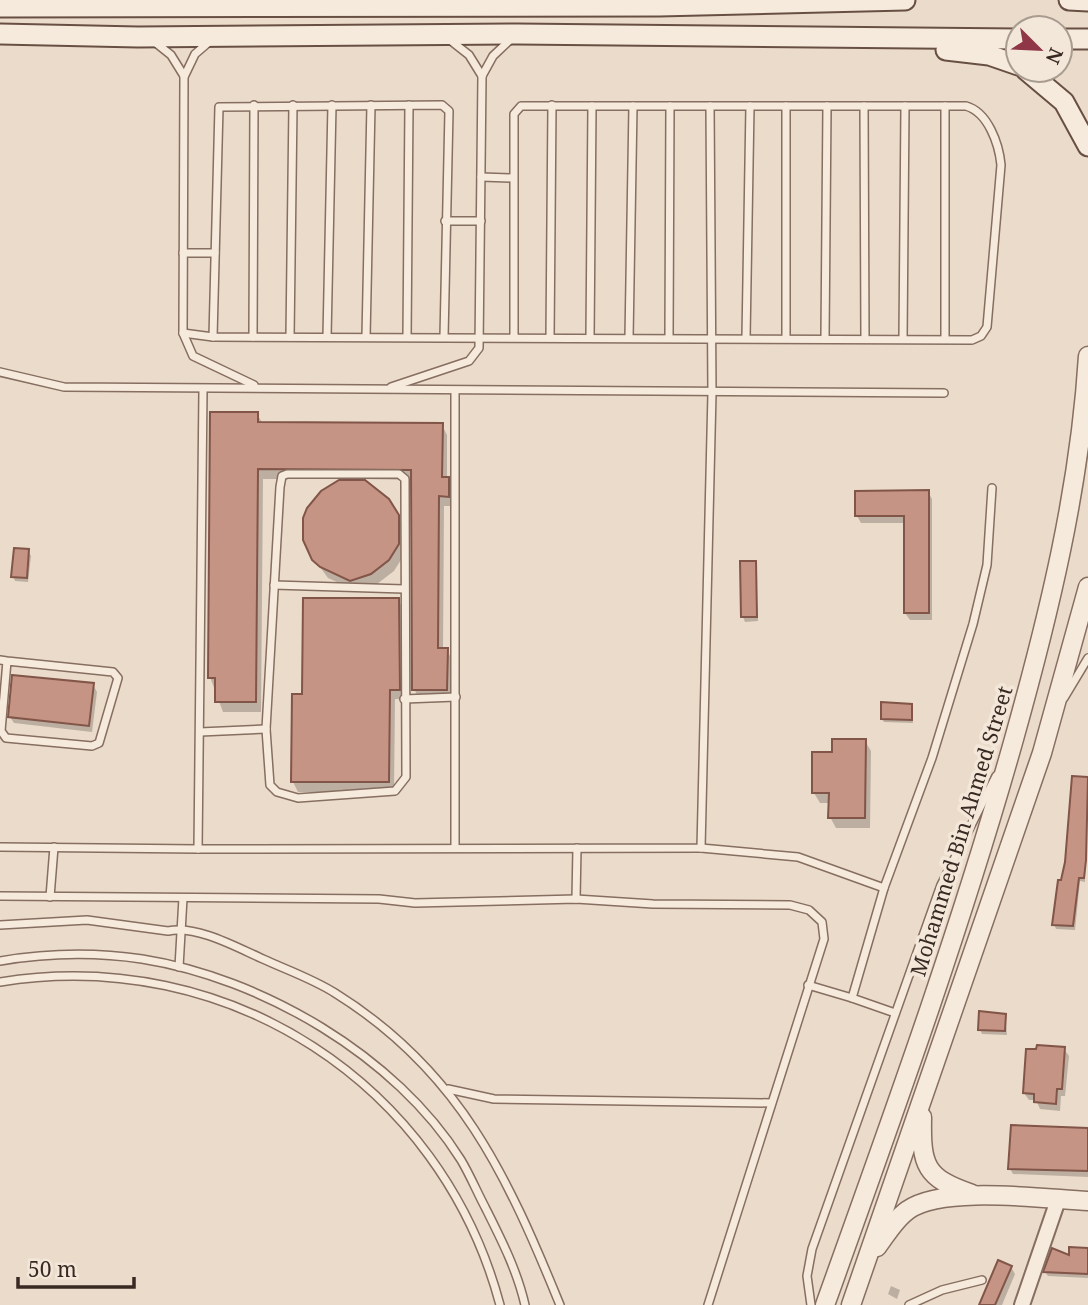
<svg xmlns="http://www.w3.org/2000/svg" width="1088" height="1305" font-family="'Noto Serif',serif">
<rect width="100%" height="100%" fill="#ebdbca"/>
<!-- shadow -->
<g fill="#0003">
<path d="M257,414L263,424L442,425L447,435V479L454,489V506H444L443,649L447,650L452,660V700H420L414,689L413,480L361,479L388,500L404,527V555L394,571L377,584L357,591L328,578L314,559L322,492L343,479H263L261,712H223L210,677Z"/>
<path d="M928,492L932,499V620H910L905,613L906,523H861L857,516L856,493Z"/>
<path d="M28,551L31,556L28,582L15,581L13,576Z"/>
<path d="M755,563L758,621L745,622L743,617Z"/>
<path d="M398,600L404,610V699H395L394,792H298L293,782L304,696Z"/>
<path d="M93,685L97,692L92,732L14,723L10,717Z"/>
<path d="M911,706L913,723L884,722L882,719Z"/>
<path d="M865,741L871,751L870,828H836L830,817V803H820L814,793L834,754Z"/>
<path d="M1074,778L1088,779L1085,882L1080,881L1075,930L1056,929L1054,924L1067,862Z"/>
<path d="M1005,1015L1007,1035L982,1034L980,1029Z"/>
<path d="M1064,1049L1069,1056L1065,1096H1061L1060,1111L1040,1109L1036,1100H1029L1024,1093Z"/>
<path d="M1088,1130V1177L1013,1174L1010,1169Z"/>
<path d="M1088,1250V1278L1048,1276L1045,1272Z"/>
<path d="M1011,1267L1015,1274L1002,1305H981Z"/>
<path d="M891,1286L900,1290L897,1299L888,1294Z"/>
</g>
<!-- building -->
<g fill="#c59484" stroke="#825549" stroke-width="2">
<path d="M210,412H258V422L443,423L442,477H449V497L439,496L438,648H448L447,690H412L411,470L258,469L256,702H215V678H208Z"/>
<path d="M339,480H365L389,499L399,515V544L389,560L371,574L350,581L320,567L312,560L303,540V518L307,508L321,491Z"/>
<path d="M929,490V613H904V516H855V491Z"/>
<path d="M14,548L29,549L27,578L11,577Z"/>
<path d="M740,561H756L757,617H741Z"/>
<path d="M303,598H399L400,690H390L389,782H291L292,694H302Z"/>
<path d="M12,675L94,683L89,726L8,717Z"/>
<path d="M881,702L912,704V720L881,719Z"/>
<path d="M832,739H866L865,818H828L829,793H812V752H832Z"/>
<path d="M1072,776L1088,777L1086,860L1084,878H1079L1073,926L1052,925L1058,880H1061L1065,862Z"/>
<path d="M979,1011L1006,1014L1005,1031L978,1030Z"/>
<path d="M1037,1045L1065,1047L1062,1089H1057L1056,1104L1034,1102V1094L1023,1093L1026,1049H1036Z"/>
<path d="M1011,1125L1088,1128V1171L1008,1169Z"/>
<path d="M1069,1247L1088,1248V1274L1043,1272L1052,1248L1069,1255Z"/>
<path d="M998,1260L1012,1266L995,1305H979Z"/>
</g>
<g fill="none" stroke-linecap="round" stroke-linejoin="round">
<!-- service casing -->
<g stroke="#866e60" stroke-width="10">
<g id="service">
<path d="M450,40L469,55L482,76"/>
<path d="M209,42L195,54L184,77L183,333L193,356L254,385"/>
<path d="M156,43L171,55L184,76"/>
<path d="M864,106L865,339"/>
<path d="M945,106V339"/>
<path d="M481,177L513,178"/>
<path d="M445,221H481"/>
<path d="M183,253H215"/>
<path d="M183,333L213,337L972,340L981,336L987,327L1001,165C999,144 988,112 966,106H521L514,114V338"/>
<path d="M213,337L219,107L442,105L449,111L444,337"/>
<path d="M253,337L254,105"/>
<path d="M290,337L293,105"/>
<path d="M327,337L332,105"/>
<path d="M366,337L371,105"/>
<path d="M407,337L409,105"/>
<path d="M550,338L552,105"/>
<path d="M590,338L592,106"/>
<path d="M629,338L633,106"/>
<path d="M669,338L670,106"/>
<path d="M746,338L750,106"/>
<path d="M786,338V106"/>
<path d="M825,338L827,106"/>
<path d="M903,339L905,106"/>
<path d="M0,372L64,387L944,393"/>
<path d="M391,387L469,361L479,348L482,76L493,56L511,39"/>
<path d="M203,390L198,849L701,848L712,393L710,106"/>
<path d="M455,391V848"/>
<path d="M287,474H399L405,479L406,777L395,791L298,798L277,792L270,785L266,729L280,487L282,476Z"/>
<path d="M274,585L404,589"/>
<path d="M0,660L7,661L113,672L118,678L99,743L92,746L6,738L1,731L7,661"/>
<path d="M1064,698L1088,658"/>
<path d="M404,699L456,697"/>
<path d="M200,732L266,729"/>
<path d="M0,847L198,849"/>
<path d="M701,848L798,857L884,888"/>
<path d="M0,896L379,899L415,903L576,899L653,904L790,905L809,910L822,922L824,939L708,1305"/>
<path d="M50,897L54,847"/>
<path d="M576,899L577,848"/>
<path d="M0,925L87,920L168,931C197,925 236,947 263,959C287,970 313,979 335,993C459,1070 507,1175 560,1305"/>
<path d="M0,961C47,953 95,952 142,959C262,978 396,1056 461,1160C470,1175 477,1192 485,1207C501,1239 517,1270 525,1305"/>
<path d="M179,967L183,898"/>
<path d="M0,982C227,945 441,1083 500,1305"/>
<path d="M808,985L852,998"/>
<path d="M895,1013L852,998L884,888L932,758L973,624L987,565L992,488"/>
<path d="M448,1089L494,1099L771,1103"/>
<path d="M811,1305L807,1276L812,1249L941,885L996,776"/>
<path d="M909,1305L942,1290L982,1280"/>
</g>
</g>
<!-- minor casing -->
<g stroke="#866e60" stroke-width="18">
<path id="minor" d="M1022,1305L1058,1200"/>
</g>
<!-- tertiary casing -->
<g stroke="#866e60" stroke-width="21">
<g id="tertiary">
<path d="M922,1117C921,1166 925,1178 972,1194"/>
<path d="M877,1247C886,1235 895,1219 908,1210C942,1185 1045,1199 1088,1201"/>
<path d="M825,1305C892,1118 960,931 1014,739C1049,614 1080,487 1088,356"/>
<path d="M851,1305L1042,753L1088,587"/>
</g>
</g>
<!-- secondary casing -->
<g stroke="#684f43" stroke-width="23">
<g id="secondary">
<path d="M1069,0L1088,1"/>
<path d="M0,7L659,6L905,0"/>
<path d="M0,34L138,37L517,34L1018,39"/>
<path d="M1060,39H1088"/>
<path d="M946,50L989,55L1018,65"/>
<path d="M1026,70L1064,102L1088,146"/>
</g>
</g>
<!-- service -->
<use href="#service" stroke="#f6eadd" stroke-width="7"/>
<!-- minor -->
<use href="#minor" stroke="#f6eadd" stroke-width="14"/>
<!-- tertiary -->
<use href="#tertiary" stroke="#f6eadd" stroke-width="18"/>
<!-- secondary -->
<use href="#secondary" stroke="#f6eadd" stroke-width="19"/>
</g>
<g text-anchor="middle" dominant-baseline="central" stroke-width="7" stroke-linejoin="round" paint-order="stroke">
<!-- street labels -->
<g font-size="21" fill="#382922" stroke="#f3e7d9">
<text transform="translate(961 831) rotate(-73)">Mohammed Bin Ahmed Street</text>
</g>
</g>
<!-- north arrow -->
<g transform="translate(1039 49) rotate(114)"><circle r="33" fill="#f3e7d9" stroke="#a89b90" stroke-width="2"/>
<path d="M0-5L12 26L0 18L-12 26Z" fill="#8f3647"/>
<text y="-10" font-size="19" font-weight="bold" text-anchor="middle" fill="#382922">N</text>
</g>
<!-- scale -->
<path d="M18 1277v10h116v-10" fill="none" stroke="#382922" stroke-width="3.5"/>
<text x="28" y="1277" font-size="21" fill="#382922" stroke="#f3e7d9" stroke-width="5" paint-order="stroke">50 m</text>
</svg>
